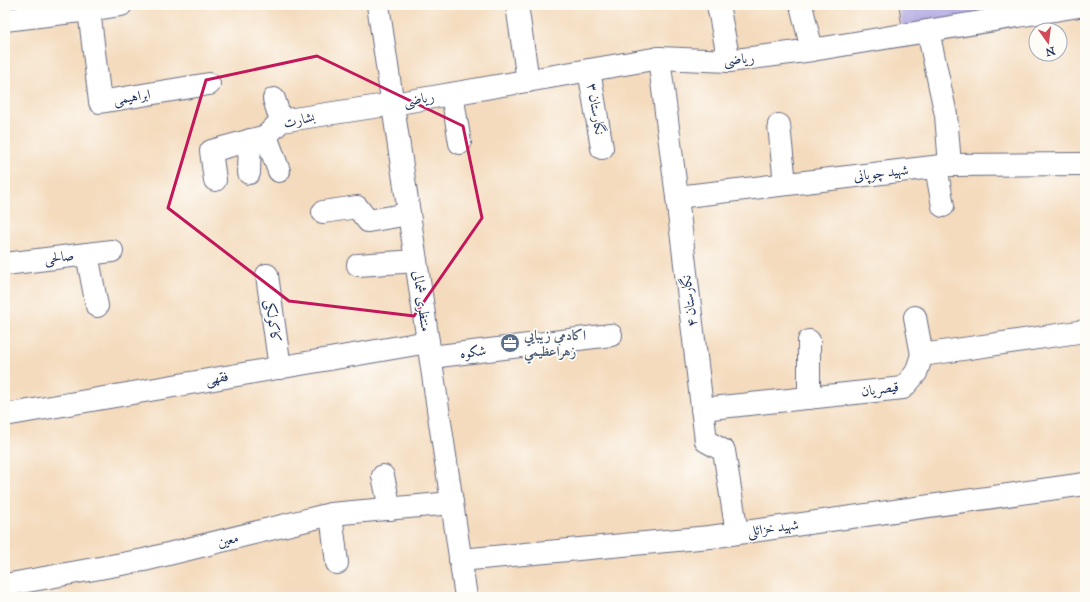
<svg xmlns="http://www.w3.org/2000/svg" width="1090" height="602" font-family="'IM FELL Great Primer',Amiri,serif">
<rect width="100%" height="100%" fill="#fdfcf7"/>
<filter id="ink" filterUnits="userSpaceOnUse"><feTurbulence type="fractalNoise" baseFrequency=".025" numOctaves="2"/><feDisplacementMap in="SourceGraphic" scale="8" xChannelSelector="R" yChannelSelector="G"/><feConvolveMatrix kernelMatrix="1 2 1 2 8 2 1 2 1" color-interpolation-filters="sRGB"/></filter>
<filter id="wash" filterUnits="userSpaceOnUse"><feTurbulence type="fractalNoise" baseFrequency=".012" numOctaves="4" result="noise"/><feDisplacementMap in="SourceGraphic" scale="16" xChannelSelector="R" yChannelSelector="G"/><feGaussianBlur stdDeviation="0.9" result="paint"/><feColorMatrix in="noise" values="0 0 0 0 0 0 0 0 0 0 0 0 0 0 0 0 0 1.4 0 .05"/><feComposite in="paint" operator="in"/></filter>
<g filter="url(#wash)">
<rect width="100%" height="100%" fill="#f4dbbe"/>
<g id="blocks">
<!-- building -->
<path fill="#aea5e0" d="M899,5H1041L902,28Z"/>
</g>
</g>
<g filter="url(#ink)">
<use href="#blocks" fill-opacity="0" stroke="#676b80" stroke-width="1"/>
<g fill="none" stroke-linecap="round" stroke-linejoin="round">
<!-- minor casing -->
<g stroke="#676b80" stroke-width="24">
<g id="minor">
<path d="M517,5L528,81"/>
<path d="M718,5L729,61"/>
<path d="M801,5L812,50"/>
<path d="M89,10L100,102L209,84"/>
<path d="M5,20L89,10L121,5"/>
<path d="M928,31L946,115L950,165"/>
<path d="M659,58L677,197L706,441L724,451L737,533"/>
<path d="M589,70L602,148"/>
<path d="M452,94L460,143"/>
<path d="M274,99L281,121"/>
<path d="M779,125L785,184"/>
<path d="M266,136L279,171"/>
<path d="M936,167L943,206"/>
<path d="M249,173L250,140"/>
<path d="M215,180L211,151L266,136L281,121L393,104L659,58L729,61L812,50L1085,5"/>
<path d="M677,197L950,165L1085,164"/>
<path d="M323,212L357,207L368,221L409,214"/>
<path d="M87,254L97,306"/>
<path d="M5,264L112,251"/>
<path d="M358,265L416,261"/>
<path d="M267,275L280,368"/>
<path d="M915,317L922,355"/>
<path d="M809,341V398"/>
<path d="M431,357L611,335"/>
<path d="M702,409L903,388L916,373L922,355L1085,331"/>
<path d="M5,415L428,342"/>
<path d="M383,476L390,509"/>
<path d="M331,514L337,563"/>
<path d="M460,560L710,537L1085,484"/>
<path d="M5,585L144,560L331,514L452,503"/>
</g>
</g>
<!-- major casing -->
<g stroke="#676b80" stroke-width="24">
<path id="major" d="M378,5L466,597"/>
</g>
<!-- minor -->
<use href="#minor" stroke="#fff" stroke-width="22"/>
<!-- major -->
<use href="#major" stroke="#fff" stroke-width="22"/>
</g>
</g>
<!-- marked area -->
<path fill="none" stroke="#c2185b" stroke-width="3" stroke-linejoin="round" d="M317,56L463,126L482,218L414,316L289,301L168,208L206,80Z"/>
<!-- icons -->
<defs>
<g id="office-disc" transform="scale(1)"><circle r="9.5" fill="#5c6f8a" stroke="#fdfcf7"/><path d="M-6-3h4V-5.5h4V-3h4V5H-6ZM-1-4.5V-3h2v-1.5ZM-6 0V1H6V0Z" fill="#fff"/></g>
</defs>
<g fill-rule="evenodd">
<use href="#office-disc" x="510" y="343"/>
</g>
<g text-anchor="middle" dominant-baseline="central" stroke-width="3.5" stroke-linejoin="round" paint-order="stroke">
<!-- street labels -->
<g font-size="14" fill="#1b2f5e" stroke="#fdfcf7">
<text transform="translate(739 59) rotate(-5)">ریاضی</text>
<text transform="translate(132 97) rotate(-9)">ابراهیمی</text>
<text transform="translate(419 99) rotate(-10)">ریاضی</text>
<text transform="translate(596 109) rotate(81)">نگارستان ۳</text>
<text transform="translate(299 120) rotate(-13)">بشارت</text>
<text transform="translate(881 173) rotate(-7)">شهید چوپانی</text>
<text transform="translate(59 257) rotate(-7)">صالحی</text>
<text transform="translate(422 301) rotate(82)">منتظری شمالی</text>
<text transform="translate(689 301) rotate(-97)">نگارستان ۴</text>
<text transform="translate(273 321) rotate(82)">کاکولکی</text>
<text transform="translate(473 352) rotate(-7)">شکوه</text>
<text transform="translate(217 378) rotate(-10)">فقهی</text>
<text transform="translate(880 389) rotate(-8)">قیصریان</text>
<text transform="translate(773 528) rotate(-8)">شهید خزائلی</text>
<text transform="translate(228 540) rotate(-14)">معین</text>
</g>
<!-- service labels -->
<g font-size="14" font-weight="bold" fill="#4e5e75" stroke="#fdfcf7" text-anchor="start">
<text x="524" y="335">اكادمي زيبايي<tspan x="524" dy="16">زهراعظيمي</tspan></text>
</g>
</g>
<!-- margin -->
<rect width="1090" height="602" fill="none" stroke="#fdfcf7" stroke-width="20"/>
<!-- north arrow -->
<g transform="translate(1048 42) rotate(166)"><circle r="19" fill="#fdfcf7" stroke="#a3aaba"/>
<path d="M0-3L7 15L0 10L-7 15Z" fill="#d1495b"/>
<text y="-6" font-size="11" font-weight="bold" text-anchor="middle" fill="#1b2f5e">N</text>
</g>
</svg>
